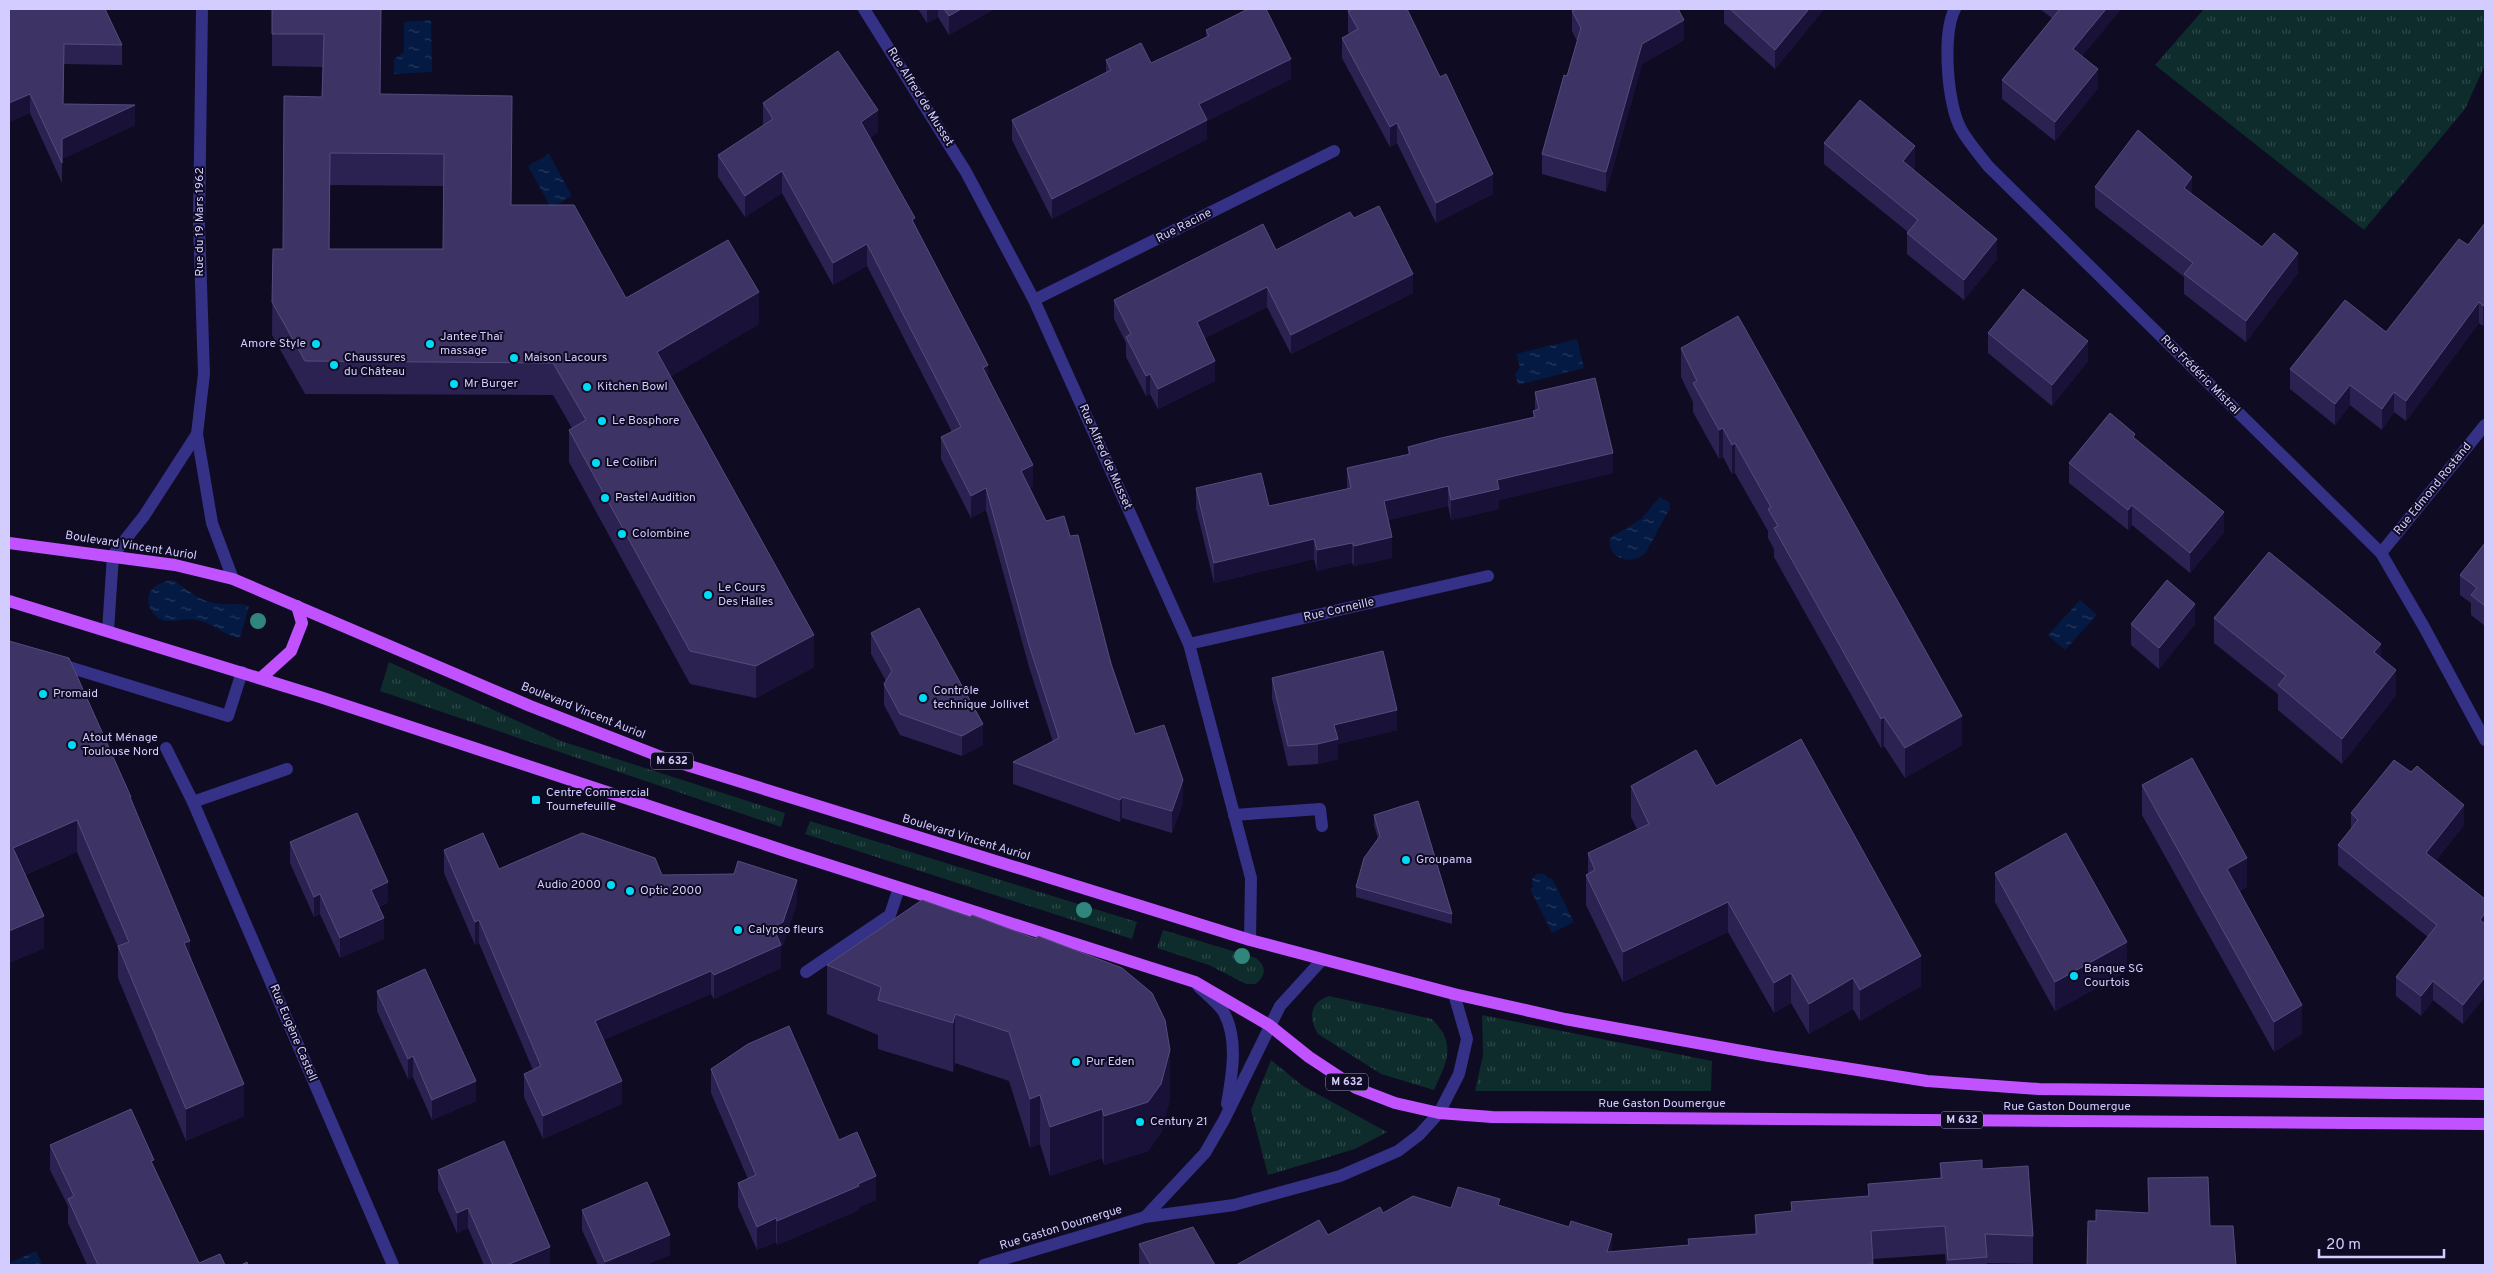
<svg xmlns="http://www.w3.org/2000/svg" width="2494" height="1274" font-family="Overpass,sans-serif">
<defs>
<pattern id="grass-tufts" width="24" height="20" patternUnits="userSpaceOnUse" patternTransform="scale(1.25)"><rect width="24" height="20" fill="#0d2c2b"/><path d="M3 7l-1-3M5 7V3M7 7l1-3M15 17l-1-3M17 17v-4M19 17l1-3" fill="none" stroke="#2f494b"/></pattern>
<pattern id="water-ripples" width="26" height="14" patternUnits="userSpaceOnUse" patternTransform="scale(1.25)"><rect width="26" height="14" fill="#041a42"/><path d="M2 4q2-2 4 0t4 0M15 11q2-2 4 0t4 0" fill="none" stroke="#283a5e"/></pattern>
</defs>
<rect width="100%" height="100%" fill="#0f0b22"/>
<!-- grass -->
<g fill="url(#grass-tufts)">
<path d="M2204,9H2485V65L2465,109L2364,230L2155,65Z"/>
<path d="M389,662L561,741L785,813L781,827L380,691Z"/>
<path d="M810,821L1137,922L1132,939L805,834Z"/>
<path d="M1163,930L1256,958C1267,967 1266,975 1256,984H1246L1209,965L1157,948Z"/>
<path d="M1329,996L1432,1019C1457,1044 1447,1061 1434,1090L1381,1074L1318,1034C1308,1018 1310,1002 1329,996Z"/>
<path d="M1482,1015L1712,1061L1711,1091H1475L1483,1055Z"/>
<path d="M1271,1060L1303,1086L1387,1132L1355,1149L1268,1175L1251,1110Z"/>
</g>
<!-- water -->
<g fill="url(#water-ripples)">
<path d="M431,20L432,72L394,74V59L404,52V22Z"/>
<path d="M549,154L572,196L551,208L528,166Z"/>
<path d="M1577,339L1584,368L1518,385L1515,374L1520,367L1516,354Z"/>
<path d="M1660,497L1670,503V508L1646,552C1634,567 1606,559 1610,538L1641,519Z"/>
<path d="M173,580C186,588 199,601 214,603C226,605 237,602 249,606L240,638C224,636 213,623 197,620C180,616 163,630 151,610C148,605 147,598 150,592C155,584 164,581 173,580Z"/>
<path d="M2080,600L2097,615L2065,650L2048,635Z"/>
<path d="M1537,874H1544L1550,879L1552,878L1574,922L1552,933L1530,889L1533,887L1532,879Z"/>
<path d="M36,1251L42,1265H9V1263Z"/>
</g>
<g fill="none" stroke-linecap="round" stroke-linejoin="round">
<!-- minor -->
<g stroke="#343186" stroke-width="12">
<path d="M202,9L199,224L204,374L197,434L212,523L233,579"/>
<path d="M864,9L966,172L1034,300L1189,644L1251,878L1250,940"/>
<path d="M1955,9C1942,32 1947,105 1961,129C1968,142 1979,154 1988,166L2381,553L2424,627L2485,740"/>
<path d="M1034,300L1334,151"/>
<path d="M2381,553L2485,425"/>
<path d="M108,631L113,555L144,516L197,434"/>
<path d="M1189,644L1488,576"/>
<path d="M59,664L228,716L242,672"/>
<path d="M166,748L193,802L393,1265"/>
<path d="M193,802L287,769"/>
<path d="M1234,815L1320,809L1322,826"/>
<path d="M806,972L890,915L899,888"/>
<path d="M1198,986C1206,994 1217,1002 1223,1011C1239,1038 1232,1075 1227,1104"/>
<path d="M1145,1217L1205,1153L1224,1120L1280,1006L1322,960"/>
<path d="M984,1265L1145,1217L1234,1205L1340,1176L1398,1151L1419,1135L1439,1113L1459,1074L1467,1039L1454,994"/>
</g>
<!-- major -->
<g stroke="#c053ff" stroke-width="12">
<path d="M9,543L175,565L233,579L530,706L664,758L1250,940L1454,994L1565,1019L1769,1056L1927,1081L2039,1089L2485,1094"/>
<path d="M9,601L320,697L788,852L1195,982L1269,1025L1309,1057L1356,1088L1395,1103L1439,1113L1492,1117L2485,1124"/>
<path d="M261,678L291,651L302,623L297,606"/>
</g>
</g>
<!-- trees -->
<g fill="#30867c">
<circle cx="258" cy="621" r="8"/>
<circle cx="1084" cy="910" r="8"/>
<circle cx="1242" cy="956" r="8"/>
</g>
<!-- wall -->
<g fill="#2c2252" fill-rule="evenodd">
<path d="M9,9L122,45V65L64,64L63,104L135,125L62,159V183L30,113L9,122Z"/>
<path d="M272,9H381L380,94L512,129L511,205L626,298L759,324L670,377L814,667L756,698L690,684L569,462V430L572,428L553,395L305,394L272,335L273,249H283L322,97L323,67L272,66ZM330,185L444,186L443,249H329Z"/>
<path d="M918,9H994L949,35L938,17L927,23Z"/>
<path d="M1724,9H1824L1775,69L1724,23Z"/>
<path d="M2040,9H2121L2082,56L2098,88L2055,141L2002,99V80L2052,18Z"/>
<path d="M1348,11L1493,194L1436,223L1397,143L1390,147L1342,58V38L1349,34L1348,31Z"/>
<path d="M1572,11L1684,40L1642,64L1606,192L1542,174V154L1567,76L1577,41L1572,31Z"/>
<path d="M1206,30L1291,79L1207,121V139L1052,219L1012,140V120L1106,72V60L1151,63L1206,37Z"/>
<path d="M763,103L878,132L870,138L915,225L988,377L1033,486L1030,488L1046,521L1070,536L1135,734L1183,802L1172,833L1122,818L1120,822L1013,784V762L1053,742L1029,667L986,510L971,518L941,459V437L952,432L867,266L833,285L782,193L745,217L718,177V155L763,125Z"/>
<path d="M1824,143L1915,167L1913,169L1997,259L1964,300L1907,254V233L1908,232L1824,164Z"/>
<path d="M2095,187L2192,194L2262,247L2298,273L2246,342L2184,294V277L2095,207Z"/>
<path d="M1354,218L1413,293L1291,354L1267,307L1205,338L1215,381L1158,409L1150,394L1146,396L1126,357V343L1114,319V300L1276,250Z"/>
<path d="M2485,223V323L2483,326L2479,323L2406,421L2394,412L2382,430L2350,405L2335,425L2290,389V369L2386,332L2468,245Z"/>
<path d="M1988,333L2088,361L2052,406L1988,353Z"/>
<path d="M1681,348L1962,745L1905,778L1884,746L1881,748L1774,557V549L1768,538V531L1735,473L1732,474L1723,457L1719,459L1693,412V402L1681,377Z"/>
<path d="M1535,392L1613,473L1499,500V509L1451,520L1448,506L1388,520L1392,558L1354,566L1352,563L1317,571L1314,559L1214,583L1196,508V488L1269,506L1347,489V468L1408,455V447L1533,417V411L1535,410Z"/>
<path d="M2135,439L2224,532L2190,573L2132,525L2128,530L2069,483V463Z"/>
<path d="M2485,543V626L2471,615V603L2460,595V575Z"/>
<path d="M2214,618L2381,658L2396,695L2342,764L2278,710V694L2214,643Z"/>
<path d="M2131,624H2195L2159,669L2131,645Z"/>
<path d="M871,633L983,745L962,756L900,735L884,705V684L886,681L871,654Z"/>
<path d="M9,641L131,802L190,955L244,1116L186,1141L118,978V947L77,852L25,875L44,948L9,963Z"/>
<path d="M1272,678L1397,730L1338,744V759L1318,764L1288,766L1272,698Z"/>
<path d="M2142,785L2247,887L2240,891L2302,1034L2274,1052L2142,815Z"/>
<path d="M1631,786H1716L1921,986L1860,1021L1853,1009L1809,1034L1791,1003L1774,1013L1728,932L1623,982L1586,905V875L1588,874V853L1637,829L1631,817Z"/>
<path d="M2351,813L2464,825L2436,860L2485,899V996L2463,1024L2433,1000L2421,1016L2396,996V977L2428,937L2338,865V845L2351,829Z"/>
<path d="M1374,815L1452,914V924L1356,897V887L1378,839L1374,825Z"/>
<path d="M290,842L388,902L379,907L384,939L340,958L320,914L314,917L290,863Z"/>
<path d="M444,850L499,869L662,875L797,903L783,945L781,946V968L714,999L711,994L603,1040L622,1104L543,1139L524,1097V1074L533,1070L479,943L475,945L444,873Z"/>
<path d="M1995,873L2127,971L2055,1011L1995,902Z"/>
<path d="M922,900L1170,1099L1161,1133L1148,1151L1104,1165L1102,1158L1050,1176L1040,1144L1030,1148L1009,1081L955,1063L953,1072L878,1049V1035L827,1014V965Z"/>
<path d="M377,991L476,1101L432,1120L413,1077L408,1079L377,1011Z"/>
<path d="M711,1069L839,1140L876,1200L859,1207V1210L824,1225L777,1245L776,1242L757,1250L738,1207V1183L748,1179L711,1093Z"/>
<path d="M50,1145L154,1167L199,1263L225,1265H87L68,1223V1206L50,1170Z"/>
<path d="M1940,1163L1982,1169L2033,1236V1264L1987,1263V1265H1946L1945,1254L1873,1259V1265H1236L1328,1235L1383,1213L1451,1208L1500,1206L1612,1252L1688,1245L1755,1235V1215L1791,1211V1202L1868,1196V1184L1940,1178Z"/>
<path d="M438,1170L550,1265H484L468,1228L457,1233L438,1190Z"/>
<path d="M582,1210L670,1255L645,1265H598L582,1230Z"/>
<path d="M1139,1244L1215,1265H1140L1139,1264Z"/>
</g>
<!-- shaded-wall -->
<g fill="#191137">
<path d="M927,9H938V17L927,23Z"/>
<path d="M961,9H994L949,35V16Z"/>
<path d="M1809,9H1824L1775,69V50Z"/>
<path d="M2106,9H2121L2073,68V49Z"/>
<path d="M1684,20V40L1642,64L1606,192V172L1642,44Z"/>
<path d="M1291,59V79L1207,121V139L1052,219V199L1199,104Z"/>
<path d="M2098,69V88L2055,141V122Z"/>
<path d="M30,94V113L9,122V103Z"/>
<path d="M135,105V125L62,159V183V139Z"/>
<path d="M878,110V132L861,144V122Z"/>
<path d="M1397,123V143L1390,147V127Z"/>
<path d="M1915,146V167L1903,181V161Z"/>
<path d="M782,171V193L745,217V196Z"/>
<path d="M1493,174V194L1436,223V203Z"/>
<path d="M2192,177V197L2184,188Z"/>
<path d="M1997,239V259L1964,300V280Z"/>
<path d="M867,244V266L833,285V263Z"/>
<path d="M2298,253V273L2246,342V321Z"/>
<path d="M1413,274V293L1291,354V335Z"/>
<path d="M1267,287V307L1197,342V322Z"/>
<path d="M759,292V324L657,385V352Z"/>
<path d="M2479,302V323L2406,421V401Z"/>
<path d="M2485,303V323L2483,326V306Z"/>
<path d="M2088,341V361L2052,406V385Z"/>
<path d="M1215,361V381L1158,409V389Z"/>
<path d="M988,365V387L983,368Z"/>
<path d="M1150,374V394L1146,396V376Z"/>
<path d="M2350,385V405L2335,425V404Z"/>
<path d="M2394,392V412L2382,430V409Z"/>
<path d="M1723,428V457L1719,459V430Z"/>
<path d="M1735,443V473L1732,474V445Z"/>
<path d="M1613,453V473L1499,500V509L1451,520V500L1497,480Z"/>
<path d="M1033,465V486L1021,492V471Z"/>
<path d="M1448,486V506L1384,521V501Z"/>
<path d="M986,488V510L971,518V496Z"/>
<path d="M2132,505V525L2128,530V510Z"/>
<path d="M2224,512V532L2190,573V553Z"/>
<path d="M1392,537V558L1354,566V546Z"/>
<path d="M1314,539V559L1214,583V563Z"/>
<path d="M1352,543V563L1317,571V550Z"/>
<path d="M2195,604V624L2159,669V648Z"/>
<path d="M814,635V667L756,698V666Z"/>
<path d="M2381,644V669L2374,652Z"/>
<path d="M2396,670V695L2342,764V739Z"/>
<path d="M1397,710V730L1338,744V759L1318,764V744L1334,725Z"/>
<path d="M1962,716V745L1905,778V748Z"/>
<path d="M1884,717V746L1881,748V719Z"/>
<path d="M983,724V745L962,756V736Z"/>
<path d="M1183,780V802L1172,833V811Z"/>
<path d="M1122,797V818L1120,822V800Z"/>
<path d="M2464,805V825L2426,872V853Z"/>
<path d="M77,820V852L13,880V848Z"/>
<path d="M2247,858V887L2227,898V869Z"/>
<path d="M797,880V903L783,945L781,946V968L714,999V975L773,927Z"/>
<path d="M388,882V902L371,910V890Z"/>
<path d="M320,894V914L314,917V897Z"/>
<path d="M1728,902V932L1623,982V952Z"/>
<path d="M2485,913V932L2480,920Z"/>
<path d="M44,916V948L9,963V931Z"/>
<path d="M384,918V939L340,958V938Z"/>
<path d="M479,920V943L475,945V922Z"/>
<path d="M190,941V973L184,943Z"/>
<path d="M2127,942V971L2055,1011V982Z"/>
<path d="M1921,956V986L1860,1021V990Z"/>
<path d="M711,971V994L595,1044V1021Z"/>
<path d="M1791,973V1003L1774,1013V983Z"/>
<path d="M2485,977V996L2463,1024V1005Z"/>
<path d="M1853,978V1009L1809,1034V1004Z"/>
<path d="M2433,981V1000L2421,1016V996Z"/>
<path d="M2302,1005V1034L2274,1052V1022Z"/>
<path d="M955,1014V1063L953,1072V1023Z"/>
<path d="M1170,1050V1099L1161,1133L1148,1151L1104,1165V1116Z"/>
<path d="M413,1056V1077L408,1079V1059Z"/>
<path d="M476,1081V1101L432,1120V1100Z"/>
<path d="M622,1081V1104L543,1139V1116Z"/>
<path d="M244,1084V1116L186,1141V1109Z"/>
<path d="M1040,1095V1144L1030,1148V1099Z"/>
<path d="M1102,1109V1158L1050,1176V1127Z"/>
<path d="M876,1176V1200L859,1207V1210L777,1245V1221Z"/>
<path d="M468,1208V1228L457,1233V1213Z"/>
<path d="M776,1218V1242L757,1250V1227Z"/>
<path d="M1612,1234V1262L1607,1252Z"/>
<path d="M670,1235V1255L645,1265H605V1262Z"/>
<path d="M550,1247V1265H507Z"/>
</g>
<!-- building -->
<g fill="#3d3465" stroke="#554c7d" fill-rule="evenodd">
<path d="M9,9H105L122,45L64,44L63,104L135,105L62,139V163L30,94L9,103Z"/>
<path d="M272,9H381L380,94L512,96L511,205H574L626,298L728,240L759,292L657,352L814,635L756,666L690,651L569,430L586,420L553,363L305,361L272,302L273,249H283L284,96L322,97L324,34H272ZM330,153L444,154L443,249H329Z"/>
<path d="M944,9H961L949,16Z"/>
<path d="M1248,9H1266L1291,59L1199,104L1207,120L1052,199L1012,120L1111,70L1106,60L1141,43L1151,63L1209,36L1206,30Z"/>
<path d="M1353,9H1407L1440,77L1446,74L1493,174L1436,203L1397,123L1390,127L1342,38L1358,29L1348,11Z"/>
<path d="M1577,9H1678L1684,20L1642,44L1606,172L1542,154L1564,75L1567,76L1581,28L1572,11Z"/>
<path d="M1730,9H1809L1775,50Z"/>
<path d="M2060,9H2106L2073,49L2098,69L2055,122L2002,80Z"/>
<path d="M838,51L878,110L861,122L915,218L912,220L988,365L983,368L1033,465L1021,471L1046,521L1064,516L1070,536L1078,535L1111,664L1135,734L1164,725L1183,780L1172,811L1122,797L1120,800L1013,762L1059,738L1029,645L986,488L971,496L941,437L961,427L867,244L833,263L782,171L745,196L718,155L773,119L763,103Z"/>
<path d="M1860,100L1915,146L1903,161L1997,239L1964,280L1907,233L1918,220L1824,143Z"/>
<path d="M2138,130L2192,177L2184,188L2262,247L2274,233L2298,253L2246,321L2184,274L2193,263L2095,187Z"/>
<path d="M1379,206L1413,274L1291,335L1267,287L1197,322L1215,361L1158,389L1150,374L1146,376L1126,337L1131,334L1114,300L1263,224L1276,250L1350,212L1354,218Z"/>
<path d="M2485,223V303L2483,306L2479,302L2406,401L2394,392L2382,409L2350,385L2335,404L2290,369L2345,300L2386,332L2459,239L2468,245Z"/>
<path d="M2023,289L2088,341L2052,385L1988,333Z"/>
<path d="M1738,316L1962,716L1905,748L1884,717L1881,719L1774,528L1778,526L1768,509L1771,507L1735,443L1732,445L1723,428L1719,430L1693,383L1697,381L1681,348Z"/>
<path d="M1595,378L1613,453L1497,480L1499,489L1451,500L1448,486L1384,501L1392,537L1354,546L1352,543L1317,550L1314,539L1214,563L1196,488L1261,473L1269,506L1351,488L1347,468L1410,454L1408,447L1441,438L1535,417L1533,411L1539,409L1535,392Z"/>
<path d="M2110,413L2135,434L2133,437L2224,512L2190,553L2132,505L2128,510L2069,463Z"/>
<path d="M2485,543V606L2471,595L2477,588L2460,575Z"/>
<path d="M2269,552L2381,644L2374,652L2396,670L2342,739L2278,685L2286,676L2214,618Z"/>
<path d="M2167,580L2195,604L2159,648L2131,624Z"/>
<path d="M919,608L983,724L962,736L900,714L884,684L892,671L871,633Z"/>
<path d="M9,641L69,658L131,797H130L190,941L184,943L244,1084L186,1109L118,946L129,942L77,820L13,848L44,916L9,931Z"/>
<path d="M1383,651L1397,710L1334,725L1338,739L1318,744L1288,746L1272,678Z"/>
<path d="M1801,739L1921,956L1860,990L1853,978L1809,1004L1791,973L1774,983L1728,902L1623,952L1586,875L1595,870L1588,853L1649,824L1631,786L1696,750L1716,786Z"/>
<path d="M2192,758L2247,858L2227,869L2302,1005L2274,1022L2142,785Z"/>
<path d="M2394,760L2411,772L2417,766L2464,805L2426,853L2485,899V913L2480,920L2485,924V977L2463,1005L2433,981L2421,996L2396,977L2437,925L2338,845L2358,820L2351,813Z"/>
<path d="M1418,801L1452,914L1356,887L1364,858L1380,836L1374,815Z"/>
<path d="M357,813L388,882L371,890L384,918L340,938L320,894L314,897L290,842Z"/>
<path d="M483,833L499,869L582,833L655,858L662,875L734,874L738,861L797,880L783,922L773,927L781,945L714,975L711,971L595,1021L622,1081L543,1116L524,1074L541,1066L479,920L475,922L444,850Z"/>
<path d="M2066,833L2127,942L2055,982L1995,873Z"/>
<path d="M922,900L970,917L972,915L1036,939L1038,936L1122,968L1152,993L1165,1020L1170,1050L1161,1084L1148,1102L1104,1116L1102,1109L1050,1127L1040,1095L1030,1099L1009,1032L955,1014L953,1023L878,1000L881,987L827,965Z"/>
<path d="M425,969L476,1081L432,1100L413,1056L408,1059L377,991Z"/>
<path d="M789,1026L839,1140L857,1132L876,1176L858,1184L859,1186L824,1201L777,1221L776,1218L757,1227L738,1183L756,1175L711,1069L748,1044Z"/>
<path d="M131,1109L154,1160L151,1161L199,1263L220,1254L225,1265H98L68,1199L74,1196L50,1145Z"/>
<path d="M504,1141L550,1247L507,1265H493L468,1208L457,1213L438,1170Z"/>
<path d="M1982,1160V1169L2028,1166L2033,1236L1985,1234L1987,1257L1948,1260L1945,1226L1871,1231L1873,1264L1858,1265H1236L1319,1220L1328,1235L1380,1207L1383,1213L1413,1196L1451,1208L1458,1187L1500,1199L1498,1205L1569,1227L1571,1221L1612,1234L1607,1252L1689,1245L1688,1239L1757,1234L1755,1215L1792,1211L1791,1202L1869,1196L1868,1184L1942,1178L1940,1163Z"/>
<path d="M2208,1177L2210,1226H2233L2236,1265H2087L2088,1221H2096V1210L2149,1213L2148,1178Z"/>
<path d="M647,1182L670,1235L605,1262L582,1210Z"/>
<path d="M1193,1227L1215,1265H1151L1139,1244Z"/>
<path d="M247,1262L248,1265H241Z"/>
</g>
<!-- markers -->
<g fill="#00dcf7" stroke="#0f0b22" stroke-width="2">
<circle cx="316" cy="344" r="5"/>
<circle cx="430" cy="344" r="5"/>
<circle cx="514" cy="358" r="5"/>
<circle cx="334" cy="365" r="5"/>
<circle cx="454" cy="384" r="5"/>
<circle cx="587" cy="387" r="5"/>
<circle cx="602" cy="421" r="5"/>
<circle cx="596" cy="463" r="5"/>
<circle cx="605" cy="498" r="5"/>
<circle cx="622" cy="534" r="5"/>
<circle cx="708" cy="595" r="5"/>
<circle cx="43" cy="694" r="5"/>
<circle cx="923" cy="698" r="5"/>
<circle cx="72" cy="745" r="5"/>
<rect x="531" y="795" width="10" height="10" rx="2.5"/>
<circle cx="1406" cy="860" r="5"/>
<circle cx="611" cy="885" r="5"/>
<circle cx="630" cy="891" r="5"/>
<circle cx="738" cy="930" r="5"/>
<circle cx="2074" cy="976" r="5"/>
<circle cx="1076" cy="1062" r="5"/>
<circle cx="1140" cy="1122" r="5"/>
</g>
<g text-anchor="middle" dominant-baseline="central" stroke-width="4" stroke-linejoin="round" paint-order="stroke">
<!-- shield labels -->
<g fill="#0f0b22" stroke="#9892bd" stroke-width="1">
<rect x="651" y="752.5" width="42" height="17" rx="4"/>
<rect x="1326" y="1073.5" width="42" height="17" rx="4"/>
<rect x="1941" y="1111.5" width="42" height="17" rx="4"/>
</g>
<g font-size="11" font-weight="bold" fill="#d2ccff">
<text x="672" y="761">M 632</text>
<text x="1347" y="1082">M 632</text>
<text x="1962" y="1120">M 632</text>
</g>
<!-- street labels -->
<g font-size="12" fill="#d2ccff" stroke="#0f0b22">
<text transform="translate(920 97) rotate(58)">Rue Alfred de Musset</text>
<text transform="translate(200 222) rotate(-90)">Rue du 19 Mars 1962</text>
<text transform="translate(1184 226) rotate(-27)">Rue Racine</text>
<text transform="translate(2200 375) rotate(45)">Rue Frédéric Mistral</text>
<text transform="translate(1105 457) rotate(66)">Rue Alfred de Musset</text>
<text transform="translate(2433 489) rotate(-51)">Rue Edmond Rostand</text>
<text transform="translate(131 546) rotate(9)">Boulevard Vincent Auriol</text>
<text transform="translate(1339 610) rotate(-13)">Rue Corneille</text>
<text transform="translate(583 711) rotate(22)">Boulevard Vincent Auriol</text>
<text transform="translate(966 838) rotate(17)">Boulevard Vincent Auriol</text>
<text transform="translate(293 1033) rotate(67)">Rue Eugène Castell</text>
<text x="1662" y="1104">Rue Gaston Doumergue</text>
<text x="2067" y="1107">Rue Gaston Doumergue</text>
<text transform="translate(1061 1228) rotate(-17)">Rue Gaston Doumergue</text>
</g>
<!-- poi labels -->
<g font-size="12" fill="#d2ccff" stroke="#0f0b22" text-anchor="start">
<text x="440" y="337">Jantee Thaï<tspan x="440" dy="14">massage</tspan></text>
<text x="306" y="344" text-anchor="end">Amore Style</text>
<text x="344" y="358">Chaussures<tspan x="344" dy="14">du Château</tspan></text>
<text x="524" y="358">Maison Lacours</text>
<text x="464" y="384">Mr Burger</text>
<text x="597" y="387">Kitchen Bowl</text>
<text x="612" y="421">Le Bosphore</text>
<text x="606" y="463">Le Colibri</text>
<text x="615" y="498">Pastel Audition</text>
<text x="632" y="534">Colombine</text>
<text x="718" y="588">Le Cours<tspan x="718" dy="14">Des Halles</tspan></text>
<text x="933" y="691">Contrôle<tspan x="933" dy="14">technique Jollivet</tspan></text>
<text x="53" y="694">Promaid</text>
<text x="82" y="738">Atout Ménage<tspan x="82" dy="14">Toulouse Nord</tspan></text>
<text x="546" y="793">Centre Commercial<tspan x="546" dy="14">Tournefeuille</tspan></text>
<text x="1416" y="860">Groupama</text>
<text x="601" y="885" text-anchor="end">Audio 2000</text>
<text x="640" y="891">Optic 2000</text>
<text x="748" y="930">Calypso fleurs</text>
<text x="2084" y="969">Banque SG<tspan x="2084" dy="14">Courtois</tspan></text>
<text x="1086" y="1062">Pur Eden</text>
<text x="1150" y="1122">Century 21</text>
</g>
</g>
<!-- border -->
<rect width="2494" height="1274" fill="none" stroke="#d2ccff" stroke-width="20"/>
<!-- scale -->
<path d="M2319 1249v8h125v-8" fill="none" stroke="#d2ccff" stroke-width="2.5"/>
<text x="2326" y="1249" font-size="15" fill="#d2ccff" stroke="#0f0b22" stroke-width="4" paint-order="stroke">20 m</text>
</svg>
